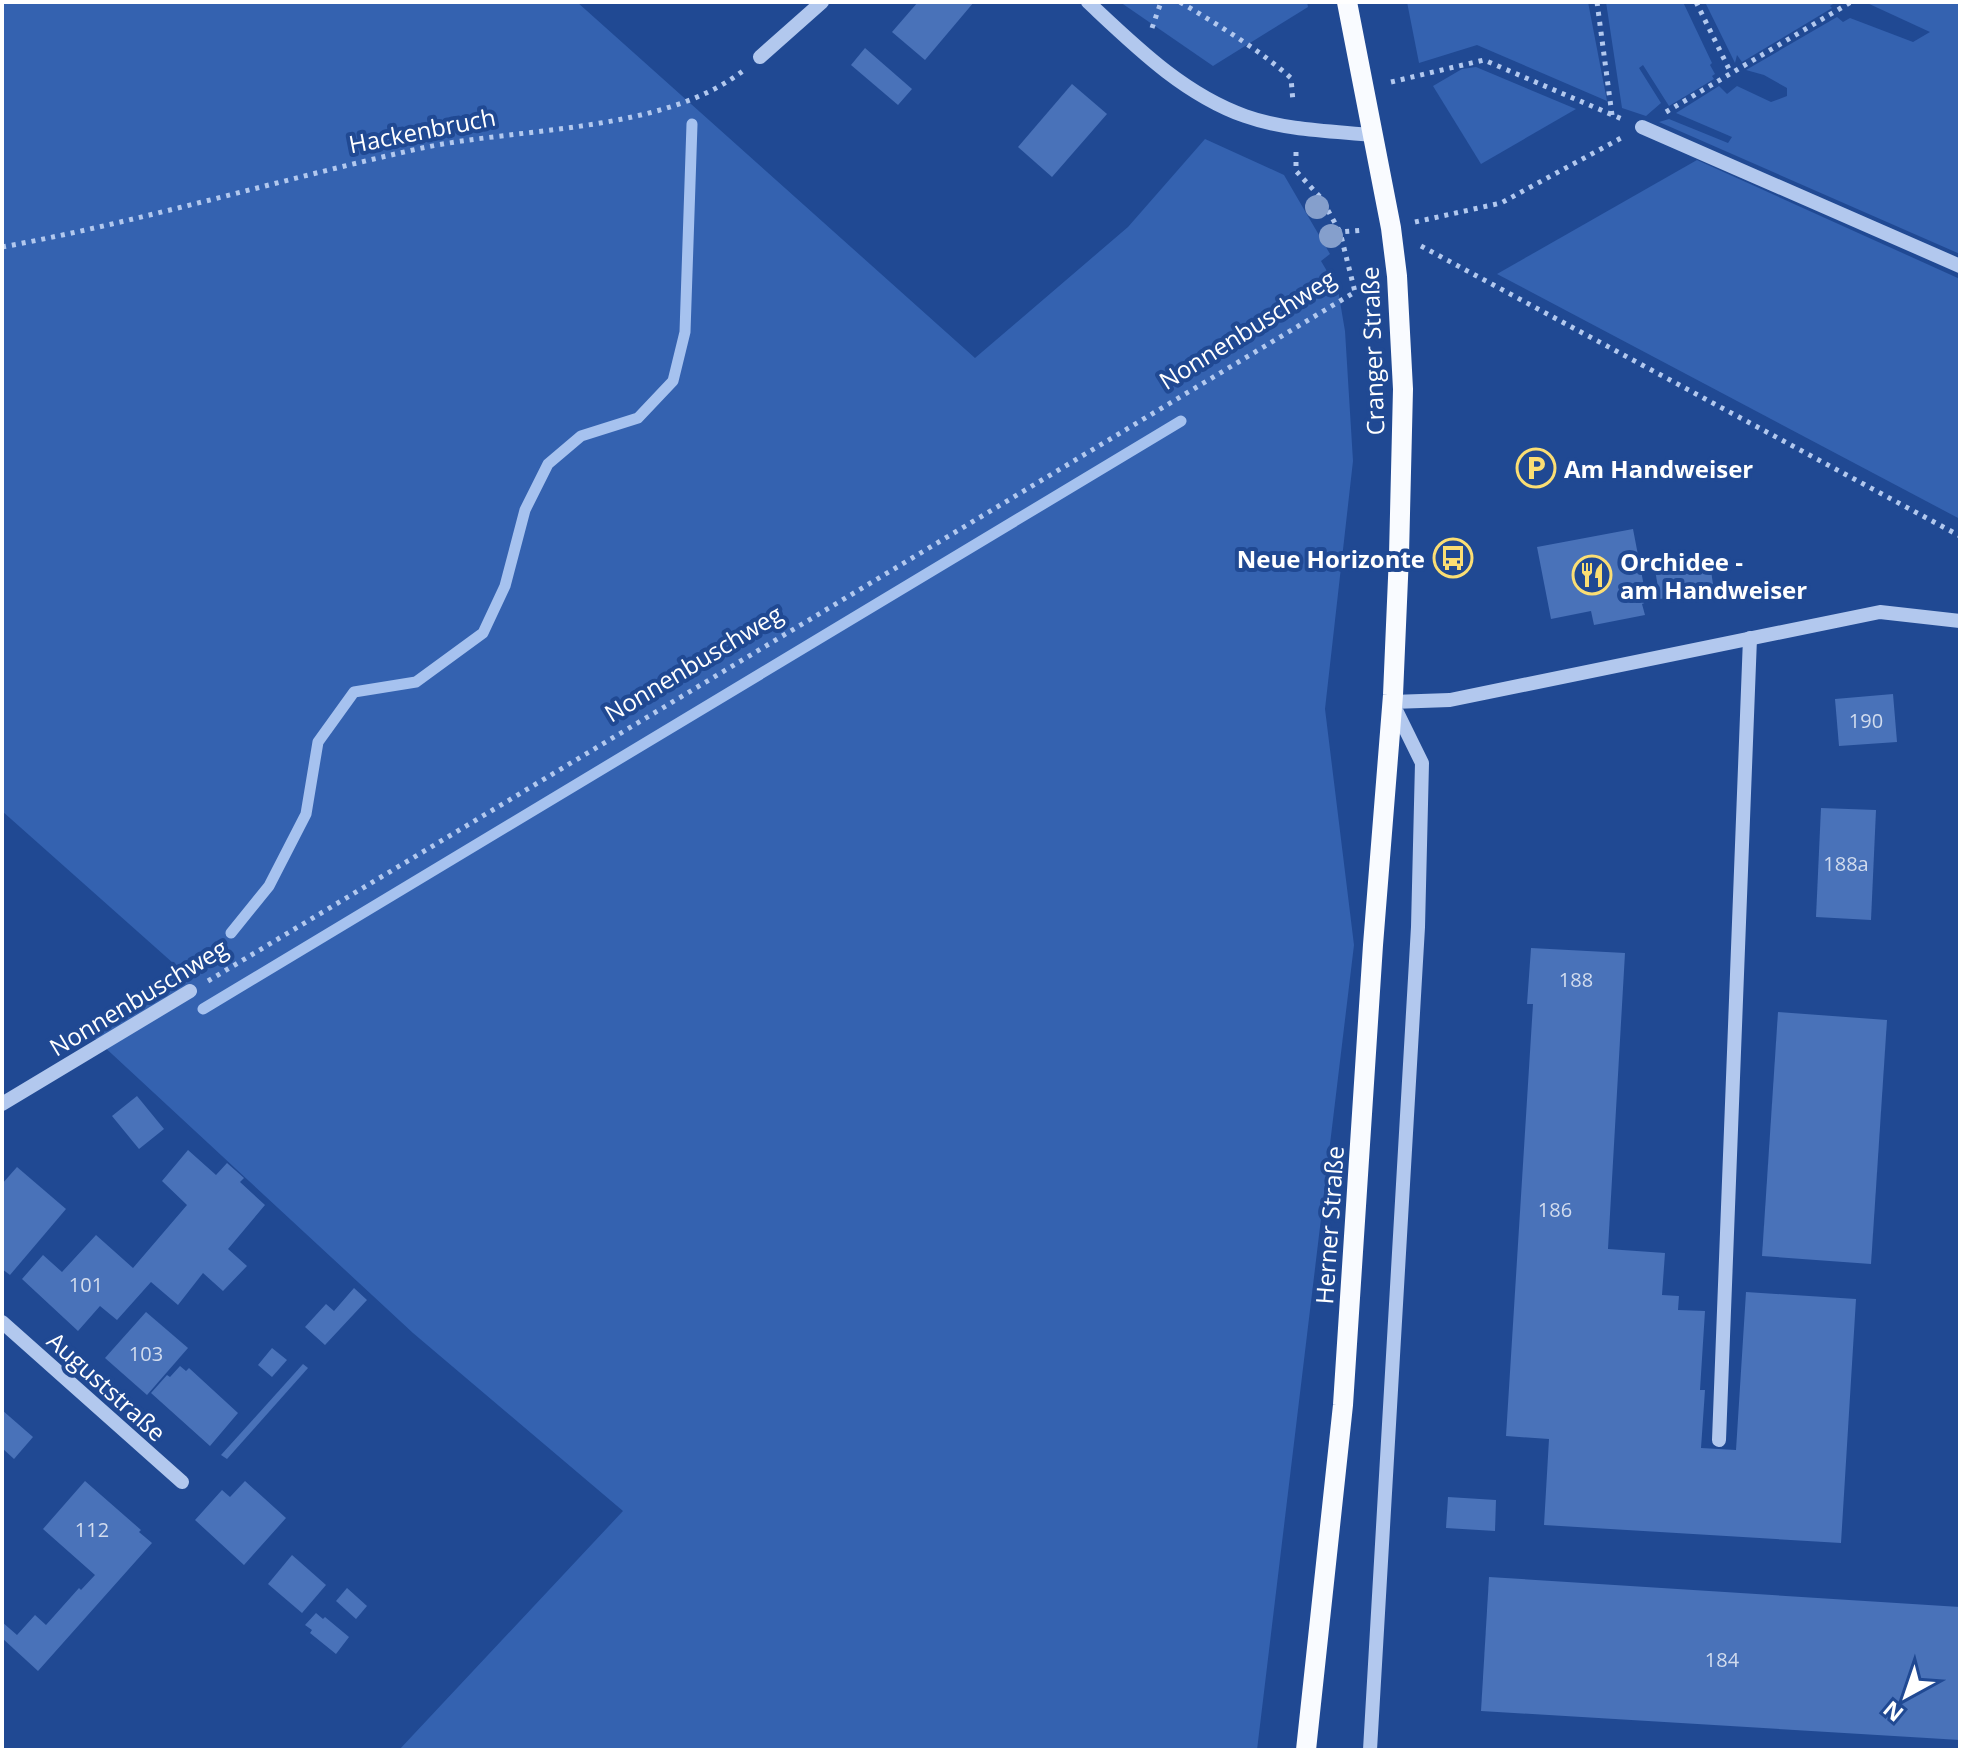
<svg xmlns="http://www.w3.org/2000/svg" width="1962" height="1752" font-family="'Open Sans',sans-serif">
<rect width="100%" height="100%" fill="#204993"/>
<!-- green -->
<g fill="#3462b0">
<path d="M2,2H577L975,358L1128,227L1205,139L1284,175L1330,254L1321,261L1338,290L1345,331L1353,461L1325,709L1354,945L1257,1750H399L623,1511L413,1333L85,1029L182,971L2,811Z"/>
<path d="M1120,2H1307L1308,7L1213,66Z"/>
<path d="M1407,2H1588L1607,101L1477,45L1419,63Z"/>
<path d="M1606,2H1683L1712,63L1710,65L1715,74L1712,76L1714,79L1669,106L1643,65L1639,68L1661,103L1646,116L1622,108Z"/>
<path d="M1705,2H1832L1833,4L1830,6L1832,8L1742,62L1737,55L1735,63Z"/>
<path d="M1865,2H1960V254L1659,122L1669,119L1728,143L1732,137L1676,113L1719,86L1727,94L1737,86L1771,102L1787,96V88L1764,75L1746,70L1837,17L1843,22L1850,18L1913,42L1930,32Z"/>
<path d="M1476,67L1576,109L1481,164L1433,86L1462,69Z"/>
<path d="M1697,160L1960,279V519L1497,274Z"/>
</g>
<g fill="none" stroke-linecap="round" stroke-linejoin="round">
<!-- stream -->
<g stroke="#a6c2ef" stroke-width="11">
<path d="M231,933L269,886L306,814L318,742L354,692L416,682L483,633L505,586L525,510L548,464L581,436L638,418L673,381L685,332L692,124"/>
<path d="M203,1009L1181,421"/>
</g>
</g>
<!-- building -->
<g fill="#4972b9">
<path d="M918,2H974L925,60L892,32Z"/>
<path d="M865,48L912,89L898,105L851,65Z"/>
<path d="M1072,84L1107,114L1052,177L1018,147Z"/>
<path d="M1633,529L1647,602L1642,604L1645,615L1594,625L1591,611L1551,619L1537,547Z"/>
<path d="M1709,557L1714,591L1660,599L1654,564Z"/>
<path d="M1893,694L1897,742L1839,746L1835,699Z"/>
<path d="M1821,808L1876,810L1871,920L1816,917Z"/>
<path d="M1531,948L1625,953L1608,1249L1665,1253L1662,1295L1679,1296L1678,1310L1705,1311L1700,1390H1705L1701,1448L1736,1450L1746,1292L1856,1299L1841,1543L1544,1525L1549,1439L1506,1436L1533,1004H1527Z"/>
<path d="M1778,1012L1887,1020L1871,1264L1762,1256Z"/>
<path d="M137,1096L164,1129L139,1149L112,1116Z"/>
<path d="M188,1150L216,1175L227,1163L244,1178L240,1182L265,1205L228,1249L247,1266L223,1291L203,1273L178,1305L151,1282L117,1320L100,1306L78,1331L22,1279L43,1255L62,1272L96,1235L133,1268L187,1205L162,1181Z"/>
<path d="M17,1167L66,1209L10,1275L2,1269V1184Z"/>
<path d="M354,1288L367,1300L325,1345L305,1327L326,1304L334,1311Z"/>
<path d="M146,1312L188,1348L147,1395L105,1358Z"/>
<path d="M272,1348L287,1360L272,1377L258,1365Z"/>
<path d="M303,1364L308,1368L227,1459L221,1455Z"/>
<path d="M180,1366L186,1371L189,1368L238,1413L210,1446L151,1393L167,1375L170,1377Z"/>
<path d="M2,1410L33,1437L14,1459L2,1448Z"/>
<path d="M85,1481L141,1530L139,1532L152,1543L38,1671L2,1638V1622L17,1635L35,1615L46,1625L79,1588L81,1590L95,1575L43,1529Z"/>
<path d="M245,1481L286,1518L244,1565L195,1520L222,1490L230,1497Z"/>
<path d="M1448,1497L1496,1500L1495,1531L1446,1528Z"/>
<path d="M292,1555L326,1585L302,1613L268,1584Z"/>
<path d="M1489,1577L1960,1607V1740L1481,1711Z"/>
<path d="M347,1588L367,1606L356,1619L336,1601Z"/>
<path d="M316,1613L323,1619L325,1617L349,1637L336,1654L310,1633L312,1630L305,1625Z"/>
</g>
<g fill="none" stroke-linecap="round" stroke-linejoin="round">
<!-- path -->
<g stroke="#b2c8ee" stroke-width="5" stroke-dasharray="4 6" stroke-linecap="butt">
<path d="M1180,2C1218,25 1257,48 1291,78L1293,102"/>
<path d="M1597,2L1612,115"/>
<path d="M1696,2L1731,73"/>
<path d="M1152,28L1161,2"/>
<path d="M1391,82L1484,60L1622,119"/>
<path d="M1666,112L1851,2"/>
<path d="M1296,152V171L1321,198L1340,232L1364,230"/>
<path d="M1415,222L1501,203L1623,137"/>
<path d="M1421,246L1960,536"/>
<path d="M2,247C144,221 281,179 422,148C520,127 664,133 744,70"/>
<path d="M208,981L1355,292L1340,232"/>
</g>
<!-- minor -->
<g stroke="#b2c8ee" stroke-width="14">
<path d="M1088,2C1135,46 1183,94 1245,116C1284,130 1330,131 1372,135"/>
<path d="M760,57L822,2"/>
<path d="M1642,127L1960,266"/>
<path d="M2,1104L190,991"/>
<path d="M2,1322L182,1482"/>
<path d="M1719,1440L1750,638"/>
<path d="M1370,1750L1418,927L1422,763L1392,702L1450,700L1880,612L1960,621"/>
</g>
<!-- major -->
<path stroke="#f9fbff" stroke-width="20" d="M1306,1750L1343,1405L1373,945L1393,695L1399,555L1403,389L1397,276L1391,228L1347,2"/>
</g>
<!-- trees -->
<g fill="#859fcc">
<circle cx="1317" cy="207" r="12"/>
<circle cx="1331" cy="236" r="12"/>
</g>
<!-- icons -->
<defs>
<g id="parking-ring" transform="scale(2)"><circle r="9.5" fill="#204993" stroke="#fbde73" stroke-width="1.5"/><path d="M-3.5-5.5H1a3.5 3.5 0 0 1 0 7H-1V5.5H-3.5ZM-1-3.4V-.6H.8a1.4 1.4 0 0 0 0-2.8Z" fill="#fbde73"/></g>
<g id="bus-ring" transform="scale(2)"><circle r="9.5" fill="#204993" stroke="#fbde73" stroke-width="1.5"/><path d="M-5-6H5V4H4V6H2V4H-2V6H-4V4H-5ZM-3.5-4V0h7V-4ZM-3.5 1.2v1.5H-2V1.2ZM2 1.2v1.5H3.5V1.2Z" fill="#fbde73"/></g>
<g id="restaurant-ring" transform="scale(2)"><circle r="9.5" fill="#204993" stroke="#fbde73" stroke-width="1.5"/><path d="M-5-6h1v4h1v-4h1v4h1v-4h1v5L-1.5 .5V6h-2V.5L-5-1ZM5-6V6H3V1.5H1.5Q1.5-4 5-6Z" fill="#fbde73"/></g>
</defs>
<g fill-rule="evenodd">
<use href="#parking-ring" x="1536" y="468"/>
<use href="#bus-ring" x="1453" y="558"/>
<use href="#restaurant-ring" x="1592" y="575"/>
</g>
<g text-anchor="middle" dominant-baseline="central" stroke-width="8" stroke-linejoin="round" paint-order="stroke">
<!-- number labels -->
<g font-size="20" fill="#d2dcee">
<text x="1866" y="720">190</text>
<text x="1846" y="863">188a</text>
<text x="1576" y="979">188</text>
<text x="1555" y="1209">186</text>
<text x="86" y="1284">101</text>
<text x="146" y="1353">103</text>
<text x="92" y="1529">112</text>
<text x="1722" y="1659">184</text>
</g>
<!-- street labels -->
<g font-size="24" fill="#fff" stroke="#204993">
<text transform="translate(422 130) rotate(-11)">Hackenbruch</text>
<text transform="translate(1247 329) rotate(-32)">Nonnenbuschweg</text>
<text transform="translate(1372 351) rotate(-92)">Cranger Straße</text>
<text transform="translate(693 663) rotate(-31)">Nonnenbuschweg</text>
<text transform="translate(138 997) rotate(-31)">Nonnenbuschweg</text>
<text transform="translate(1329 1225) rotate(-86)">Herner Straße</text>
<text transform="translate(107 1386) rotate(42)">Auguststraße</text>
</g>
<!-- poi labels -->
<g font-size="24" font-weight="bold" fill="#fff" stroke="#204993" text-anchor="start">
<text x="1564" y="468">Am Handweiser</text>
<text x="1425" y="558" text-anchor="end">Neue Horizonte</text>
<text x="1620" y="561">Orchidee -<tspan x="1620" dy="28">am Handweiser</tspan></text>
</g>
</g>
<!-- border -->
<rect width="1962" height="1752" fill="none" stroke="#ffffff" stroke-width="8"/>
<!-- north arrow -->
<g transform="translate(1906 1696) rotate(220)" stroke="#204993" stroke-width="6" paint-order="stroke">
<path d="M0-6L14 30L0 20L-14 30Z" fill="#ffffff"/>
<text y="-12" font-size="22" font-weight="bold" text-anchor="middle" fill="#ffffff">N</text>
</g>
</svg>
